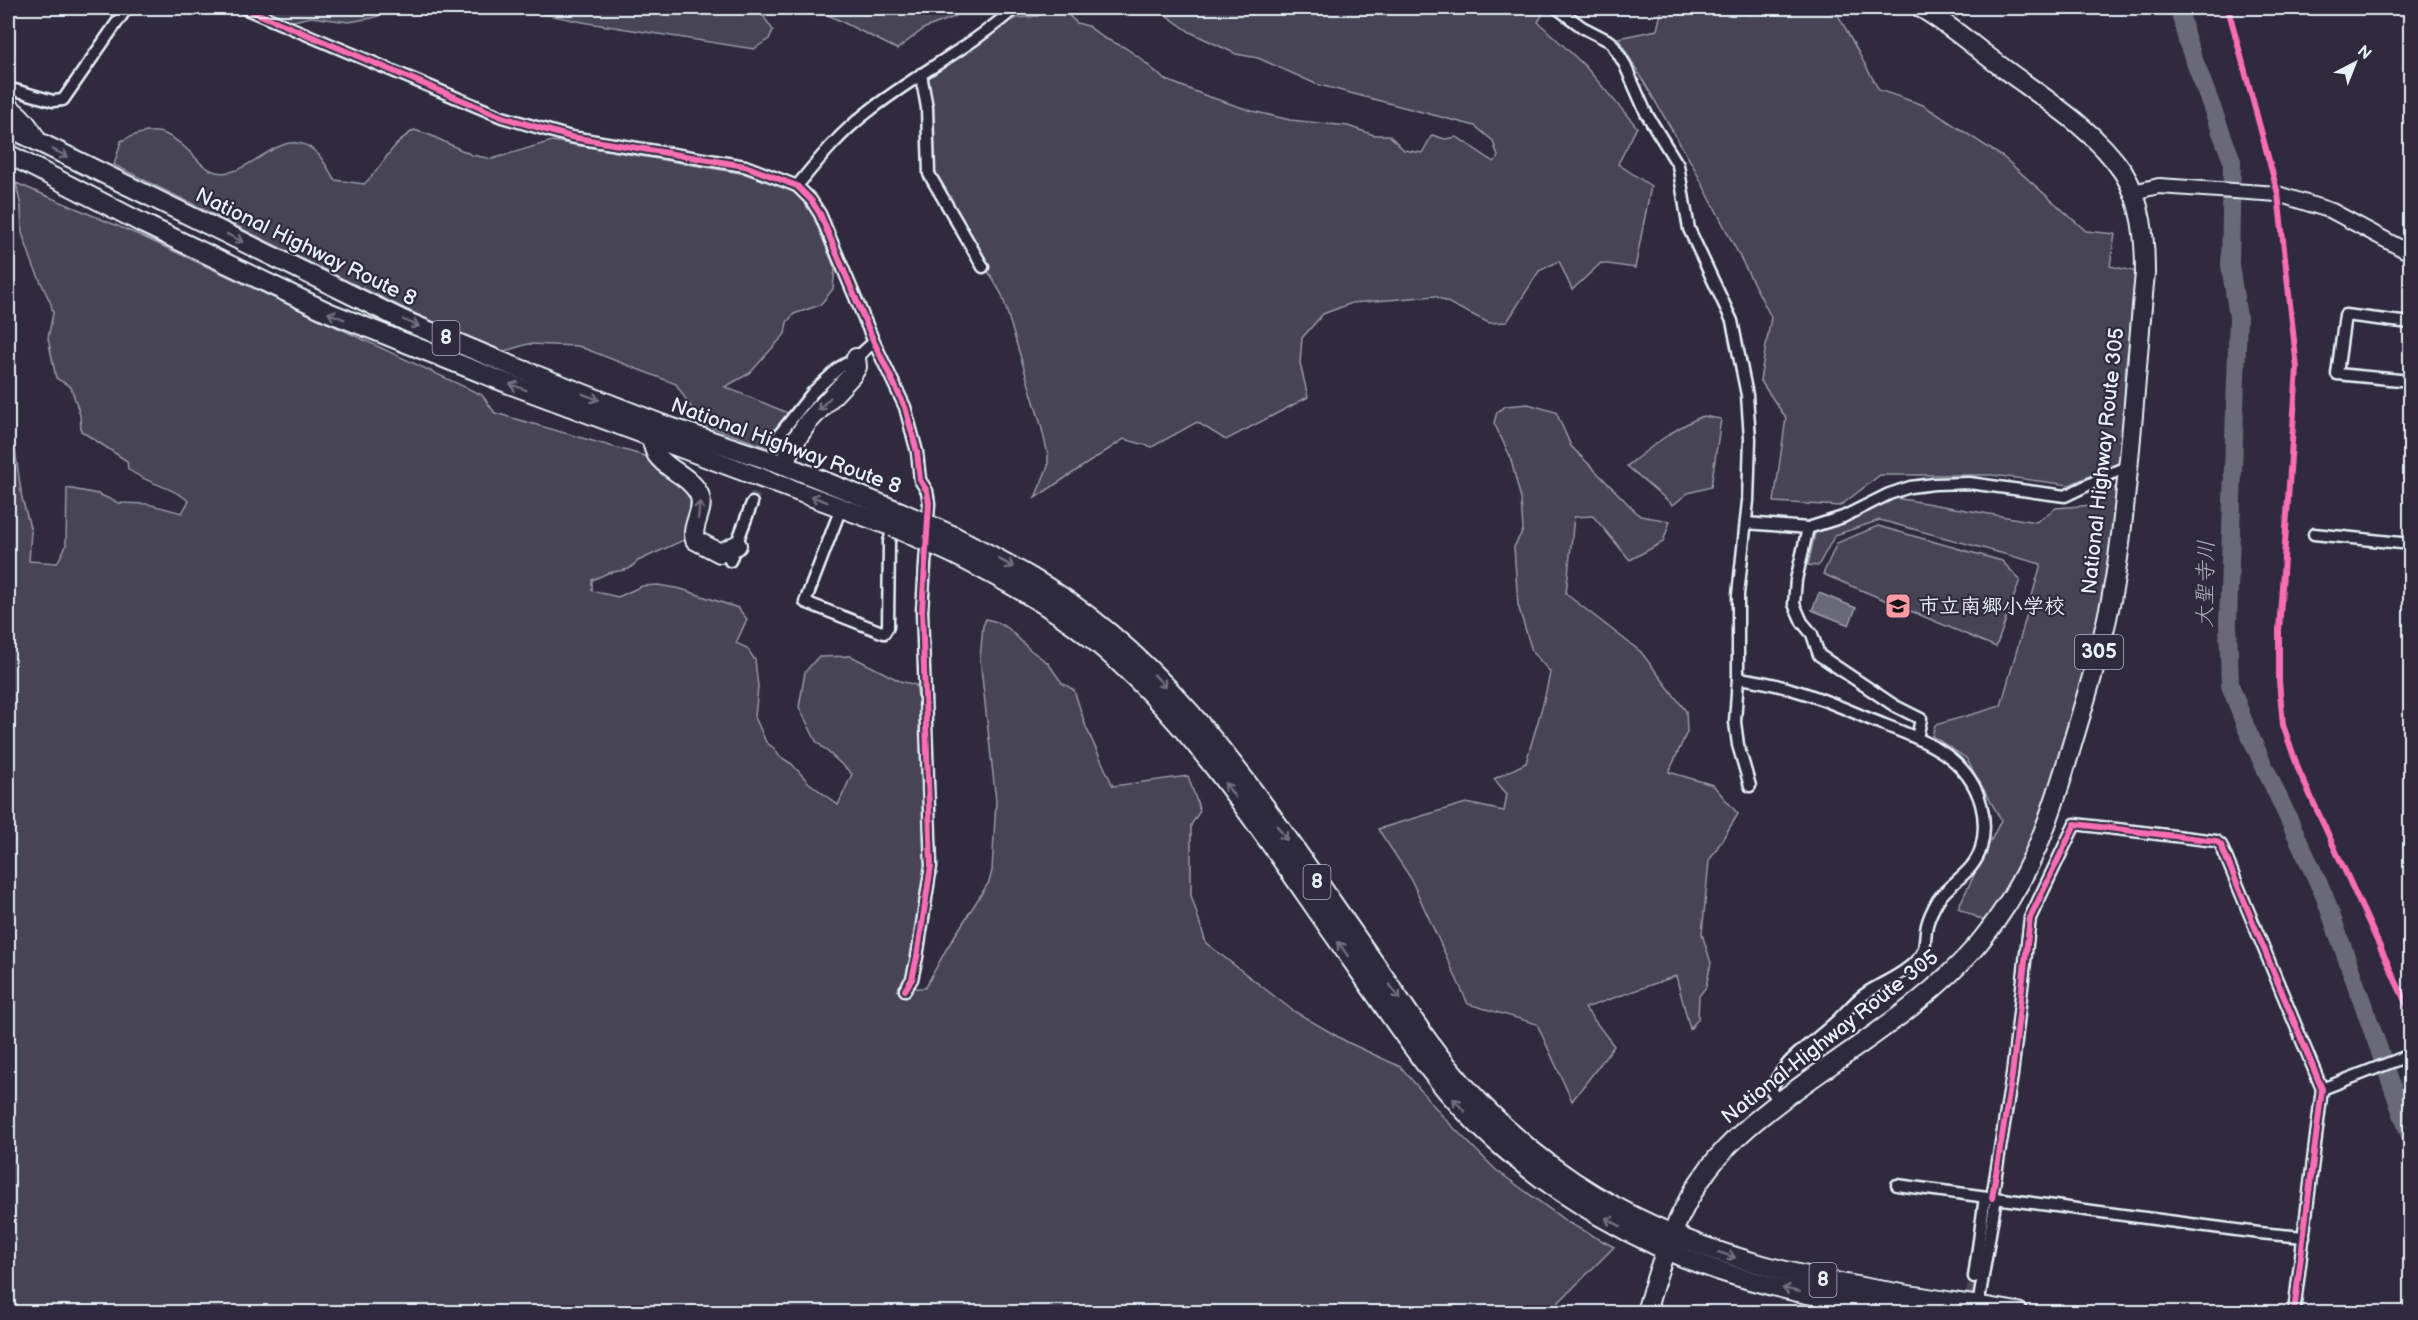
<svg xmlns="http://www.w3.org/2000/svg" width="2418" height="1320" font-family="'Balsamiq Sans','Klee One',sans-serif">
<rect width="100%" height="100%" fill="#2f2a3d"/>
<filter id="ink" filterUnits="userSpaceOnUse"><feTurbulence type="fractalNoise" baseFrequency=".0167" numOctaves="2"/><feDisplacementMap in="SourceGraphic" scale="12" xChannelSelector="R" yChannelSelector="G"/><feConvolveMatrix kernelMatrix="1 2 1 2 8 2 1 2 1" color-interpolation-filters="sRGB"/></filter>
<g filter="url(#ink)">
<!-- green -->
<g fill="#464455" stroke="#979aa6" stroke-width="1.5">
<path d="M258,8H400L372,18L349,22L311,17L289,22Z"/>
<path d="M514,8H750L764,17L773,30L769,39L754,49L588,23Z"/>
<path d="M814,8H967L954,17L925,28L897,49Z"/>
<path d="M1047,8H1061L1077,23L1088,26L1104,38L1124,47L1140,58L1164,79L1204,95L1252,111L1290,120L1348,126L1374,135H1389L1404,150L1422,153L1432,135L1445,139L1457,137L1494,162L1498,157L1493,141L1475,126L1316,84L1258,58L1236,54L1190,32L1156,8H1547L1538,22L1584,65L1637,127L1618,164L1651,186L1635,268L1601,263L1572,290L1559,261L1539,271L1507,322L1489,323L1435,296L1352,303L1323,314L1302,338L1300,363L1308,397L1226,440L1197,422L1152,447L1124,439L1035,498L1048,466V455L1041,425L1002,295L933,176L925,75L996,28L1017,18L1038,16Z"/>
<path d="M1662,8H1708L1752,15L1753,8H1820L1838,15L1879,90L1923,105L2003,157L2086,231L2115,234L2110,266L2138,272L2126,363L2121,462L2069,485L1992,475H1880L1840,506L1774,502L1786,418L1760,380L1771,317L1692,164L1618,38L1657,30Z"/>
<path d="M414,130L430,135L472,155L492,159L552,141L745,174L787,188L803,198L814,217L835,269L833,289L820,305L794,314L787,322L785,334L750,373L725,387L788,413L772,433L787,446L781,452L702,424L676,384L578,346L528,344L498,353L343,279L114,165L121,141C155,124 169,131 194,156C199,162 207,170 216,172C251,180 283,119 317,153C324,160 329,171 335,180L364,184C385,165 387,147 414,130Z"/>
<path d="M16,183L139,235L482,395L495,413L652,458L681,480L696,504L688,538L638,561L629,569L608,573L592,580V591L618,597L642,586L658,585L681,589L738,608L747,619L736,643L747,648L755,660L758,687L755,717L766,742L775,749L779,756L792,764L808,782L838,805L852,774L816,741L799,707L805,672L818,657L851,656L900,681L916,685L926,741L927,877L909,979L914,988H925L947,948L989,882L992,871L996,801L980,659L983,626L986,619L997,622L1008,628L1029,649L1048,663L1062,683L1074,690L1086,727L1113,786L1188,776L1200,811L1191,825V895L1206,943L1292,1010L1347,1042L1401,1067L1445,1119L1496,1170L1569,1223L1614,1247L1549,1312H8V435L15,449L22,498L31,531L29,561L57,563L66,546L67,488L98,494L119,503L148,504L182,513L189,501C170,485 146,484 128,469L127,461L81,431L80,415L71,387L56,378L48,338L53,313L51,304L34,267L22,233L21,207Z"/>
<path d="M1528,404L1556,412L1571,446L1640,516L1670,521L1663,542L1630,560L1593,516L1574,517L1566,594L1641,652L1686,711L1687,732L1669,772L1713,785L1738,814L1709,861L1702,934L1711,963L1706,987L1699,996L1698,1019L1690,1029L1676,976L1585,1008L1614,1046L1572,1101L1537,1024L1468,1004L1410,877L1378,829L1466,803L1504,811L1507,794L1494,779L1526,763C1534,732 1545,703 1550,672L1532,651L1518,605L1514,547L1523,530L1521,499L1510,456L1494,423L1497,412L1506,406Z"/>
<path d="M1703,416L1721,419L1711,487L1688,493L1673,505L1627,466C1651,447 1674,428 1703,416Z"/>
<path d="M2118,485L2105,618L2051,805L1986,922L1958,908L2001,820L1966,758L1932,736L1935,725L2001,706L2041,564L1880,520L1835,535L1818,566L1808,565L1815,533L1896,498L2036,522L2056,508L2092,505Z"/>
<path d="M1878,526L2002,561L2020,580L1996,647L1823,574L1837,543Z"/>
</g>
<!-- water -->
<path fill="#696978" stroke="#9c9fab" stroke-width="1.5" d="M1819,593L1856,608L1849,625L1812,610Z"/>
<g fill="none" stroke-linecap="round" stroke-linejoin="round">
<!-- river -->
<path stroke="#696978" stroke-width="18" d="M2179,8L2187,41L2232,161L2230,265L2238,317L2228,623L2230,685L2245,725L2324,895L2410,1136"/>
<!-- street-tunnel -->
<g stroke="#4b4859" stroke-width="10" stroke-dasharray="10 5" stroke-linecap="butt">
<path d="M752,503L779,435"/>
<path d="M1968,1309L1974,1277"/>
</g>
<!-- street casing -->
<g stroke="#e8f1f8" stroke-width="15">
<g id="street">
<path d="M244,8L502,117L571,137L745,166L766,174L797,186L811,200L820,214L874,342L905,407L917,452L920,480L927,491L929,503L922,611L931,866L917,957L912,979L905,990"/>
<path d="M1557,8L1582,27L1611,42L1624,63L1646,113L1678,165L1689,229L1732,321L1747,395L1750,439L1748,501L1738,595V678L1735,722L1738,745L1750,786"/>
<path d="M921,74L927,108L929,174L983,267"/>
<path d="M8,88L53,101L63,100L127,8"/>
<path d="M797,186C819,159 841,132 869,111C916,74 971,47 1015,8"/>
<path d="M2410,323L2345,315L2337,374L2410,381"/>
<path d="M779,435L813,392L840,367L856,358L874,342"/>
<path d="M841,508L805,602L884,633L888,627L889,542L893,527"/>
<path d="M1746,523L1808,528L1843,517L1889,494L1910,487L1934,484L1969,483L2065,496L2119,470L2126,474"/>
<path d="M1808,528L1796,580L1794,604L1802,622L1812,634L1819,655L1895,706L1921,719L1917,738"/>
<path d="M2314,534L2410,544"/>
<path d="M730,561L752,503"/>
<path d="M1738,678C1786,684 1823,699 1867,718C1913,737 1966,750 1981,804C1985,819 1985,833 1981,848C1974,873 1951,881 1938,900C1934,907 1929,917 1927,925C1923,941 1929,948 1915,962C1901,976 1881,983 1865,994C1853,1002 1844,1015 1832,1025C1808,1047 1785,1058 1771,1090L1780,1102"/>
<path d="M2322,1089L2410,1055"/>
<path d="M1897,1185L2259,1233L2304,1237"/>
<path d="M1992,1198L2012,1075L2030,918L2075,824L2216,841L2221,845L2322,1089L2294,1312"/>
<path d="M1974,1277L1985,1197"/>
<path d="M1978,1306L1996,1198"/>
<path d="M1829,1312L1832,1299"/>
</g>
</g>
<!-- secondary casing -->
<g stroke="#e8f1f8" stroke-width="18">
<path id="secondary" d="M2133,192L2159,186L2278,194L2332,211L2410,253"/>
</g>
<!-- highway casing -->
<g stroke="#e8f1f8" stroke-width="22">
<g id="highway">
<path d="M8,107C21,115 30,127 37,141"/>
<path d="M8,127L405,321L510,365L661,424L784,465L901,512"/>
<path d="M8,154L144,224L328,312L509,384L893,527"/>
<path d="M651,437C652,442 654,450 657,455C668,471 689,475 699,494C706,510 690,525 695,540L720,553L737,545"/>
<path d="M784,465L794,443L808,422L852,375L857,367L856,358"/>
<path d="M954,536C979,549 1003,561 1027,575C1089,610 1143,659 1190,712C1260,792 1317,882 1378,968C1399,998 1419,1030 1441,1058C1484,1112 1537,1160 1595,1195C1728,1275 1869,1288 2018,1312"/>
<path d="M951,553C1000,578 1049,604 1092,639C1199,727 1275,853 1355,965C1398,1026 1437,1089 1493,1139C1555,1195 1639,1244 1717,1270C1780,1291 1845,1302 1910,1312"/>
<path d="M1646,1312C1660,1263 1677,1210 1709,1168C1733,1137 1763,1114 1794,1091C1857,1045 1928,1003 1979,943C2031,880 2051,817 2073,741C2091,681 2110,620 2118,558C2131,464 2136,368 2145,273C2145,238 2142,202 2123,172C2092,126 2038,95 1995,62C1971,44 1947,23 1921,8"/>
</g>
</g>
<!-- street -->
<use href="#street" stroke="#2f2a3d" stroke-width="10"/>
<!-- secondary -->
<use href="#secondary" stroke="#2f2a3d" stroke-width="14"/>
<!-- highway -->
<use href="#highway" stroke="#2f2a3d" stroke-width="18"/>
<!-- highway-bridge casing -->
<g stroke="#e8f1f8" stroke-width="22" stroke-linecap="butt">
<g id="highway-bridge">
<path d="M901,512L954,536"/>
<path d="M893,527L951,553"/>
</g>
</g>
<!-- highway-bridge -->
<use href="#highway-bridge" stroke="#2f2a3d" stroke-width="18"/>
<!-- cycleway casing -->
<g stroke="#2f2a3d" stroke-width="10">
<g id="cycleway">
<path d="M244,8L502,117L571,137L745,166L766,174L797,186L811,200L820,214L874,342L905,407L917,452L920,480L927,491L929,503L922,611L931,866L917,957L912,979L905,990"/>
<path d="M2228,8L2278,194L2297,368L2279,631V681L2283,725L2299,771L2410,1012"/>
<path d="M1992,1198L2012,1075L2030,918L2075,824L2216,841L2221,845L2322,1089L2294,1312"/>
</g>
</g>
<!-- cycleway -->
<use href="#cycleway" stroke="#f96db3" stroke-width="6"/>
</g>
<!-- one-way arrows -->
<defs><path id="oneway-shaft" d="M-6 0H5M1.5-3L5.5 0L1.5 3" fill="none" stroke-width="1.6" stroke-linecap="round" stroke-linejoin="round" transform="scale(1.5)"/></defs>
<g stroke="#70707e">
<use href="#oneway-shaft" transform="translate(60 153) rotate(26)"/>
<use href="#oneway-shaft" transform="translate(235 238) rotate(26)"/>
<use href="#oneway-shaft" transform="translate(336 316) rotate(-158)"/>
<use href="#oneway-shaft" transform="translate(411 323) rotate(23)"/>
<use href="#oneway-shaft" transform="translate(518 387) rotate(-159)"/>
<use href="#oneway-shaft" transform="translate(591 397) rotate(21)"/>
<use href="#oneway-shaft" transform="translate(824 404) rotate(134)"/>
<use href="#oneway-shaft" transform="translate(819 499) rotate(-160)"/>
<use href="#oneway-shaft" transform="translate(699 510) rotate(-83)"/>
<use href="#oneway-shaft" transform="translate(1006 563) rotate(29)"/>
<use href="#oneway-shaft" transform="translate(1160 681) rotate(47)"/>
<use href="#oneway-shaft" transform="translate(1230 790) rotate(-125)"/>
<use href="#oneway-shaft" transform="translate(1282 833) rotate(55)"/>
<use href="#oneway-shaft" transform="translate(1343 949) rotate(-125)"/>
<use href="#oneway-shaft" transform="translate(1395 992) rotate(55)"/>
<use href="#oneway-shaft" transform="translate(1459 1105) rotate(-132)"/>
<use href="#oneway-shaft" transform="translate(1613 1222) rotate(-151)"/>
<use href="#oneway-shaft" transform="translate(1727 1255) rotate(19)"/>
<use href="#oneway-shaft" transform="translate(1791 1290) rotate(-168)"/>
</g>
</g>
<!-- icons -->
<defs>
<g id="school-square" transform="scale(1.35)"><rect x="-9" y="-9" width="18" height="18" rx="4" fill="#ff9aa2" stroke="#2f2a3d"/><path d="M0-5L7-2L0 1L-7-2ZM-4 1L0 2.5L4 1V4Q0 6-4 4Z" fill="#111"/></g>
</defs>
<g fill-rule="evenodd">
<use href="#school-square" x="1898" y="606"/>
</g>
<g text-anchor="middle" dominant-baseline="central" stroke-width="4.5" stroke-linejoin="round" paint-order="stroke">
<!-- shield labels -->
<g fill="#2f2a3d" stroke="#b0b5c0" stroke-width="1.5">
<rect x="432.5" y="321" width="27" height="34" rx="4.5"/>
<rect x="2075" y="635" width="48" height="34" rx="4.5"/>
<rect x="1303.5" y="865" width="27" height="34" rx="4.5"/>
<rect x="1809.5" y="1263" width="27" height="34" rx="4.5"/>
</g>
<g font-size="20" font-weight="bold" fill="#e8f1f8">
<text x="446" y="338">8</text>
<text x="2099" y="652">305</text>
<text x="1317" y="882">8</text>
<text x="1823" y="1280">8</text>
</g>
<!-- street labels -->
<g font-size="21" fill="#e8f1f8" stroke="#2f2a3d">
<text transform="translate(306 247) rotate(26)">National Highway Route 8</text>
<text transform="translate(786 446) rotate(20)">National Highway Route 8</text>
<text transform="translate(2103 461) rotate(-84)">National Highway Route 305</text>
<text transform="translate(1830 1037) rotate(-38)">National Highway Route 305</text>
</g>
<!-- poi labels -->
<g font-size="21" font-weight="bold" fill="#e8f1f8" stroke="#2f2a3d" text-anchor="start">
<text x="1918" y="606">市立南郷小学校</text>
</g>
<!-- water labels -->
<g font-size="22" font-style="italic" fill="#afb4be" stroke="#2f2a3d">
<text transform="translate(2206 584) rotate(-89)">大聖寺川</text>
</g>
</g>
<!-- margin -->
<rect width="2418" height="1320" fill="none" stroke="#2f2a3d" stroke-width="30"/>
<rect x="15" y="15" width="2388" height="1290" fill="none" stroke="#e8f1f8" stroke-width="2" filter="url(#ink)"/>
<!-- north arrow -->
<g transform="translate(2355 63) rotate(42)" stroke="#2f2a3d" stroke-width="4.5" paint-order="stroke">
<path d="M0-4.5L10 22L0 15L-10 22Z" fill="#e8f1f8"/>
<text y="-9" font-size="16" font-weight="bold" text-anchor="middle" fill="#e8f1f8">N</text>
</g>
</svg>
